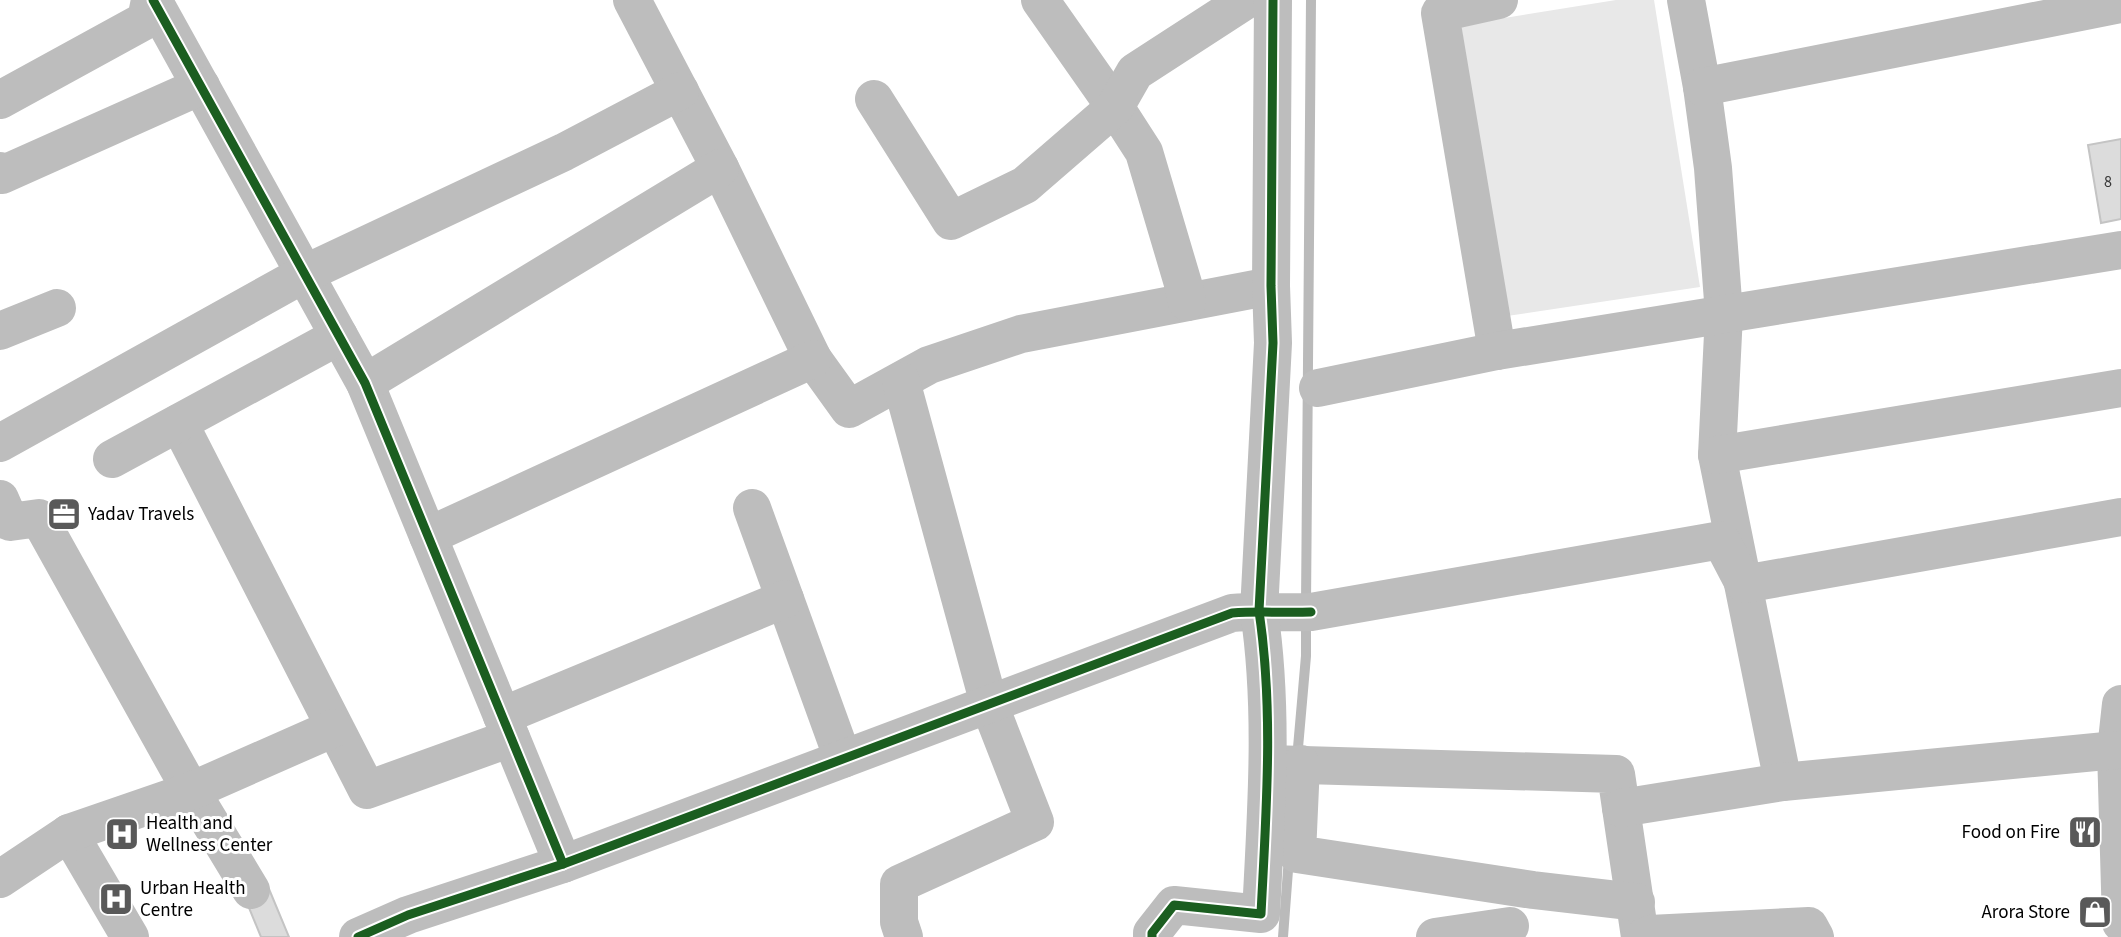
<svg xmlns="http://www.w3.org/2000/svg" width="2121" height="937" font-family="'Source Sans 3',sans-serif">
<rect width="100%" height="100%" fill="#fff"/>
<!-- green -->
<path fill="#e8e8e8" d="M1616,0H1654L1700,287L1507,316L1461,25Z"/>
<g fill="none" stroke-linecap="round" stroke-linejoin="round">
<!-- stream -->
<g stroke="#bababa" stroke-width="10">
<path d="M1306,605L1311,0"/>
<path d="M1297,759L1306,656V620"/>
<path d="M1283,937L1289,857"/>
</g>
</g>
<!-- building -->
<g fill="#dcdcdc" stroke="#c4c4c4" stroke-width="2">
<path d="M2121,139V219L2101,223L2088,145Z"/>
<path d="M269,889L289,937H261L245,898Z"/>
</g>
<g fill="none" stroke-linecap="round" stroke-linejoin="round">
<!-- minor -->
<g stroke="#bdbdbd" stroke-width="38">
<path d="M153,0L365,383L563,864"/>
<path d="M632,0L720,168L813,359L849,409L929,365L1021,334L1271,286"/>
<path d="M1040,0L1115,107L1144,152L1184,287L1187,302"/>
<path d="M1686,0L1702,87L1713,168L1724,314L1717,455L1783,782"/>
<path d="M1702,87L2121,4"/>
<path d="M874,99L951,221L1025,185L1115,107L1135,72L1246,0"/>
<path d="M0,100L146,20L150,0"/>
<path d="M0,171L2,175L201,86"/>
<path d="M0,331L57,308"/>
<path d="M1497,351L1440,13L1499,0"/>
<path d="M901,381L989,704L1035,822L899,884V922L904,937"/>
<path d="M365,383L720,168"/>
<path d="M1318,388L1497,351L2121,250"/>
<path d="M179,423L367,790L511,738"/>
<path d="M0,443L304,274L564,152L680,91"/>
<path d="M1717,455L2121,388"/>
<path d="M112,459L339,336"/>
<path d="M0,499L10,522L39,518L191,791L251,890"/>
<path d="M752,508L843,759"/>
<path d="M428,536L813,359"/>
<path d="M2121,704L2116,750L2121,923"/>
<path d="M502,716L785,599"/>
<path d="M1268,764L1616,774L1640,937"/>
<path d="M1301,764L1297,854L1533,890L1636,902"/>
<path d="M1621,808L1783,782L2116,750"/>
<path d="M69,833L130,937"/>
<path d="M0,879L69,833L191,791L334,728"/>
<path d="M358,937L408,915L563,864L1232,613C1258,611 1284,613 1311,612L1721,540L1744,584L2121,517"/>
<path d="M1152,937V933L1174,905L1261,914C1266,814 1274,711 1259,611L1273,343L1271,286L1273,0"/>
<path d="M1435,937L1510,926"/>
<path d="M1644,937L1650,934L1809,926L1815,937"/>
</g>
<!-- cycleway casing -->
<g stroke="#fff" stroke-width="13">
<g id="cycleway">
<path d="M153,0L365,383L563,864"/>
<path d="M358,937L408,915L563,864L1232,613C1258,611 1284,613 1311,612"/>
<path d="M1152,937V933L1174,905L1261,914C1266,814 1274,711 1259,611L1273,343L1271,286L1273,0"/>
</g>
</g>
<!-- cycleway -->
<use href="#cycleway" stroke="#1b5e20" stroke-width="9"/>
</g>
<!-- icons -->
<defs>
<g id="office-square" transform="scale(1.75)"><rect x="-9" y="-9" width="18" height="18" rx="4" fill="#595959" stroke="#fff"/><path d="M-6-3h4V-5.5h4V-3h4V5H-6ZM-1-4.5V-3h2v-1.5ZM-6 0V1H6V0Z" fill="#fff"/></g>
<g id="restaurant-square" transform="scale(1.75)"><rect x="-9" y="-9" width="18" height="18" rx="4" fill="#595959" stroke="#fff"/><path d="M-5-6h1v4h1v-4h1v4h1v-4h1v5L-1.5 .5V6h-2V.5L-5-1ZM5-6V6H3V1.5H1.5Q1.5-4 5-6Z" fill="#fff"/></g>
<g id="hospital-square" transform="scale(1.75)"><rect x="-9" y="-9" width="18" height="18" rx="4" fill="#595959" stroke="#fff"/><path d="M-5-5h3v3.5h4V-5h3V5h-3V1.5h-4V5h-3Z" fill="#fff"/></g>
<g id="shop-square" transform="scale(1.75)"><rect x="-9" y="-9" width="18" height="18" rx="4" fill="#595959" stroke="#fff"/><path d="M-5-2.5h2.3a2.7 3.5 0 0 1 5.4 0H5L5.5 6h-11ZM-1.5-2.5h3a1.5 2.3 0 0 0-3 0Z" fill="#fff"/></g>
</defs>
<g fill-rule="evenodd">
<use href="#office-square" x="64" y="514"/>
<use href="#restaurant-square" x="2085" y="832"/>
<use href="#hospital-square" x="122" y="834"/>
<use href="#hospital-square" x="116" y="899"/>
<use href="#shop-square" x="2095" y="912"/>
</g>
<g text-anchor="middle" dominant-baseline="central" stroke-width="6" stroke-linejoin="round" paint-order="stroke">
<!-- number labels -->
<g font-size="16" fill="#373737">
<text x="2108" y="182">8</text>
</g>
<!-- poi labels -->
<g font-size="19" fill="#000" stroke="#fff" text-anchor="start">
<text x="88" y="514">Yadav Travels</text>
<text x="146" y="823">Health and<tspan x="146" dy="22">Wellness Center</tspan></text>
<text x="2060" y="832" text-anchor="end">Food on Fire</text>
<text x="140" y="888">Urban Health<tspan x="140" dy="22">Centre</tspan></text>
<text x="2070" y="912" text-anchor="end">Arora Store</text>
</g>
</g>
</svg>
